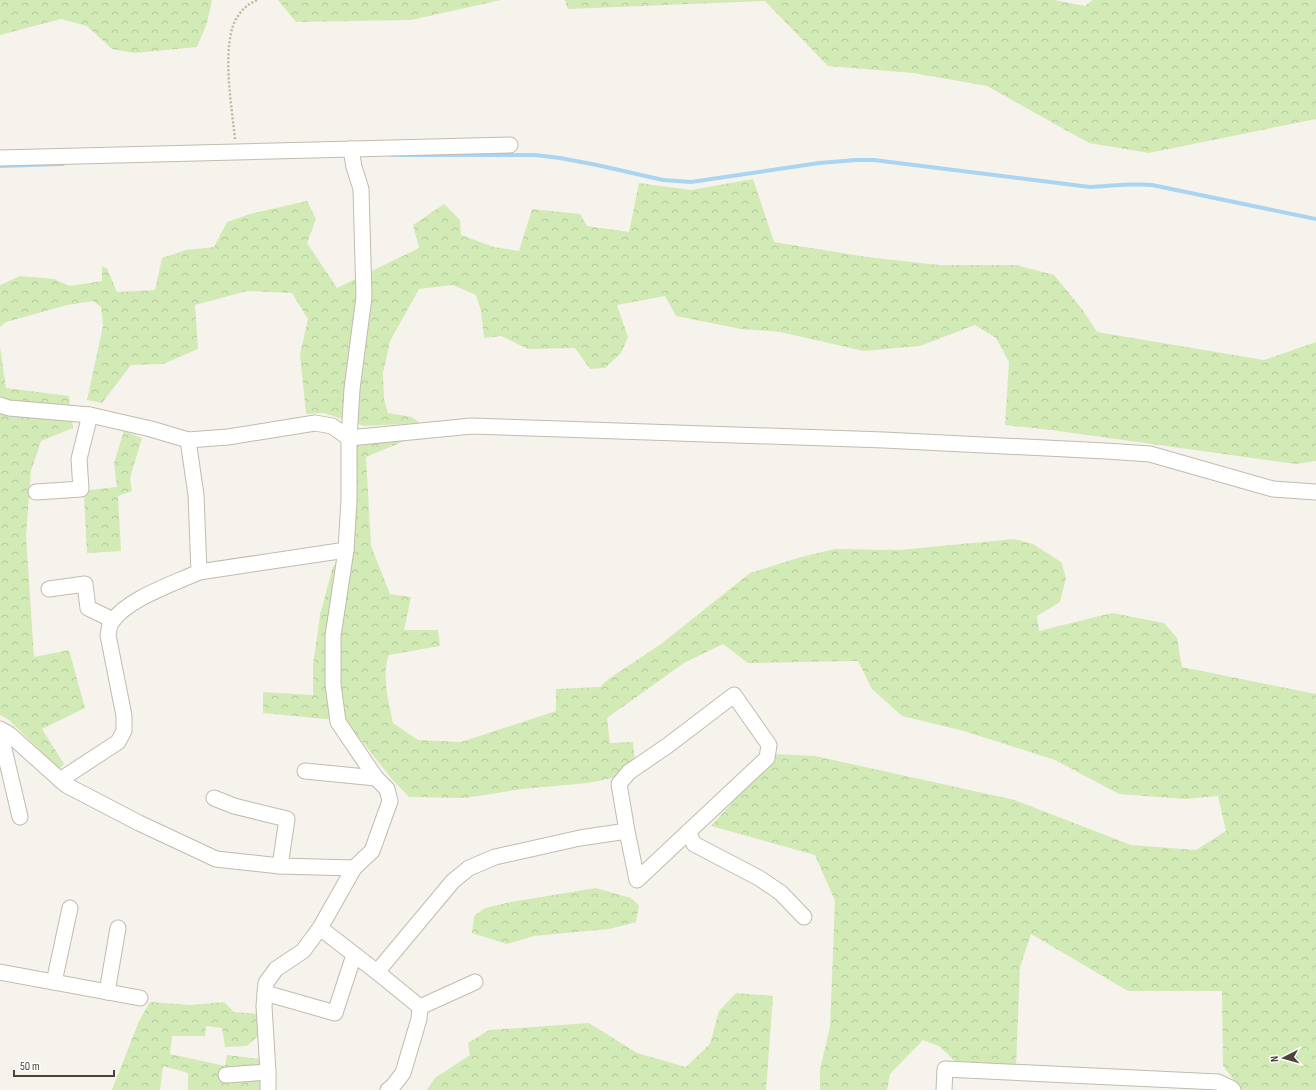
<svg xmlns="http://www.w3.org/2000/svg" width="1316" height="1090" font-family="'Sofia Sans Condensed',sans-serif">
<defs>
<pattern id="forest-crowns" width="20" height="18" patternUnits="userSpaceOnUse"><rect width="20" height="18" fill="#d2eab5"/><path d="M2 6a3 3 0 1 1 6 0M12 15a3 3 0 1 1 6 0" fill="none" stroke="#b6ca9c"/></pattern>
</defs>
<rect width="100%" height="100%" fill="#f6f3ec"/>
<!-- forest -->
<g fill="url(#forest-crowns)">
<path d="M0,0H212L207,23L197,47L134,53L112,49L87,26L61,19L0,35Z"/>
<path d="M278,0H501L411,20L296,22Z"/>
<path d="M565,0H1054L1085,6L1093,0H1316V119L1149,153L1089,143L987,86L913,73L828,66L765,1L568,9Z"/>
<path d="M753,179L774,242L867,257L939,265H1016L1054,275L1082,309L1097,332L1264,360L1316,342V461L1296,464L1051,430L1005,425L1009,362L996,338L975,325L920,346L864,351L780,332L741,329L676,316L665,296L617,305L628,337L621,353L605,368L590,369L575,348L528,349L501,336L484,338L481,311L476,295L453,285L419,289L390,341L383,373L384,399L388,413L412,417L420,423L364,426L324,413L306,414L300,354L308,319L292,293L247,291L195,305L198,349L163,364L131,365L102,403L87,400L103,326L101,307L93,301L67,305L6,322L0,327V285L20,276L54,279L70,286L102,281V267L107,268L117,292L155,290L162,258L186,250L214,247L227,222L250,214L307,201L316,219L307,243L337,288L419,248L413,225L444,204L460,220L461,235L494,247L519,251L532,209L580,214L587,226L629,232L639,183L691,190Z"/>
<path d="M0,347L6,388L69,396L73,428L41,441L31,471L26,536L34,657L69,650L85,708L42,729L64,764L59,769L9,720L0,715Z"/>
<path d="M124,431L142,438L130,478L132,491L118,496L121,551L87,553L84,496L88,490L117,487L114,463Z"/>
<path d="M414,437L366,457L371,546L390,594L411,597L404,630H438L440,646L389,655C381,674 389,703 393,723L418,740L461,742L556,711V689L600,687L610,678L661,644L750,573L801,557L835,549L899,550L1014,539L1033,544L1061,562L1066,578L1060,602L1037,616L1039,631L1112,613L1164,623L1177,638L1182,667L1316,694V1090H1242L1223,1066L1222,991H1128L1031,934L1020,967L1016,1067L957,1063L939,1046L923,1040L890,1074L887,1090H820V1069L830,1027L835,901L815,855L711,826L776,754L815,756L1015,800L1131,845L1196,850L1226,831L1218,796L1185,799L1119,794L1055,760L964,731L902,716L872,689L858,661L748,663L723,644L684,663L607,718L610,743L633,742L635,762L613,778L588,783L522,789L465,798L409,797L391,778L346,721L263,713V692L313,695V665L320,615L333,566L351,554L355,441Z"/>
<path d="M596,888L631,898L639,905L636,922L609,929L534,936L507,944L472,933L474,916L485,908L511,902Z"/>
<path d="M736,993L773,996L766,1090H427L435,1078L470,1055L468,1043L489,1030L589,1023L637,1053L686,1067L710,1044L719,1011Z"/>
<path d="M150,1002L191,1005L224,1002L234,1012L258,1014L260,1034L247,1046L225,1047L222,1028L206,1026L205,1036H172L170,1054L225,1066L227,1055L261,1059L260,1090H188V1073L163,1066L160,1090H112L139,1021Z"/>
</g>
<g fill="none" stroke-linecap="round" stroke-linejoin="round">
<!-- stream -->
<g stroke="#a9d4f2" stroke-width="4">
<path d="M392,155H535L560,158L597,165L663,180L691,182L819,163L856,160H874L1090,187C1111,186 1131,183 1152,185L1316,219"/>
<path d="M0,166L63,164"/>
</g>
<!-- street casing -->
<g stroke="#c2bbae" stroke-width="17">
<g id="street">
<path d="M351,149L354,167L361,189L364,297L352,389L349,438V500L346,550L333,636V684L338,722L376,778"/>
<path d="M0,158L510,145"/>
<path d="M0,405L9,408L90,415L151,429L188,440L228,437L315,423L332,426L349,438L472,426L884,440L1106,451L1150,454L1273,489L1316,492"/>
<path d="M36,492L81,489L79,459L90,415"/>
<path d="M199,572L346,550"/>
<path d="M49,589L85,584L88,608L113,620"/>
<path d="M0,729L9,734L66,785L139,823L216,859L280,866L354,868"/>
<path d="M0,732L20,817"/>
<path d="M60,780L118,742L124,731V716L108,635C109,631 109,626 111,623C126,599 173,584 199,572L196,495L188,440"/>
<path d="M214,798L234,806L287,819L280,866"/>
<path d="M688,832L694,844L759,878L781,893L804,917"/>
<path d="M320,928L377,972L453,881L469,868L495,857L580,838L627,831L619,784L629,772L667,746L734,695L769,745L767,758L637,880L627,831"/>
<path d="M0,972L140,998"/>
<path d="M377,972L420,1007"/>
<path d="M54,982L70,908"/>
<path d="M107,992L118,928"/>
<path d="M265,993L335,1013L354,955"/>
<path d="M226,1075L268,1072"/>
<path d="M268,1090V1072L264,1006L266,983L276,969L303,951L320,928L354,868L372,851L390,801L387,789L376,778L305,771"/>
<path d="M388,1090L393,1086L403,1073L419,1019L420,1007L475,982"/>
<path d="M944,1090L945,1069L1218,1082L1231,1088L1233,1090"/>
</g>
</g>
<!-- path -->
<path stroke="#c4b79f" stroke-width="2.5" stroke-dasharray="2 2" stroke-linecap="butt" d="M235,139C232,108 220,41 238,16C243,8 249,4 257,0"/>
<!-- street -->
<use href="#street" stroke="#fff" stroke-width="15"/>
</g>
<!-- north arrow -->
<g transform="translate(1284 1058) rotate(264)" stroke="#ffffff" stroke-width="3" paint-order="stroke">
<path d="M0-3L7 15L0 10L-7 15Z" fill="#4b4439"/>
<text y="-6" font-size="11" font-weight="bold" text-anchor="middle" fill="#4b4439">N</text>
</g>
<!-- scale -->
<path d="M14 1070v6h100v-6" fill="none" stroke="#4b4439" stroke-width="2"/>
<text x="20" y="1070" font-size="12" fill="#4b4439" stroke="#ffffff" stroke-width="3" paint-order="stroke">50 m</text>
</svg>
